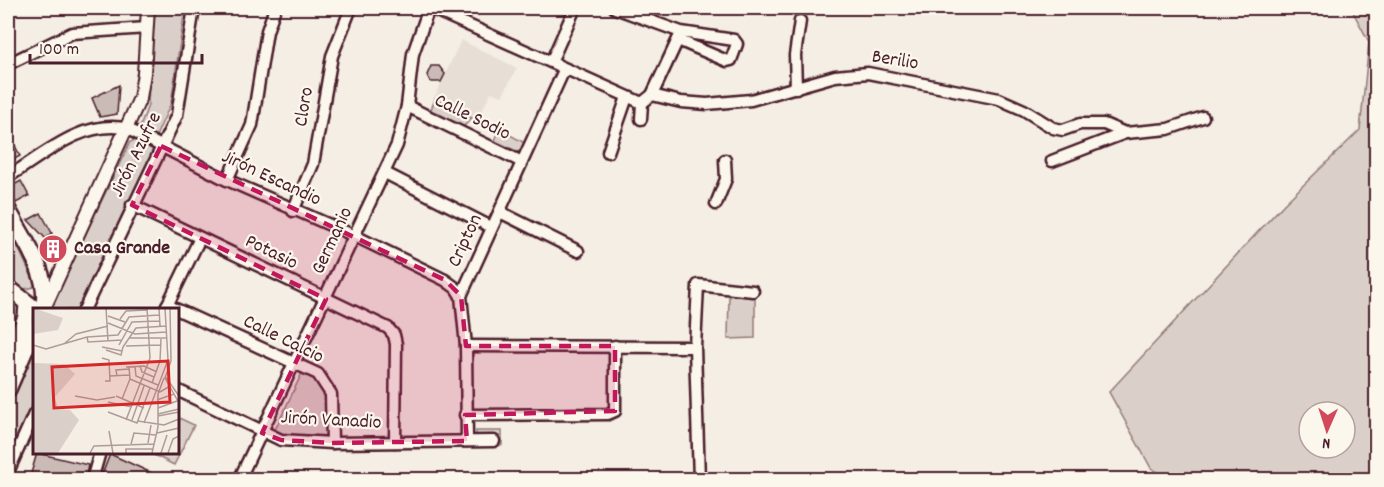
<svg xmlns="http://www.w3.org/2000/svg" width="1384" height="487" font-family="Dekko,sans-serif">
<rect width="100%" height="100%" fill="#f4eee4"/>
<filter id="ink" filterUnits="userSpaceOnUse"><feTurbulence type="fractalNoise" baseFrequency=".0167" numOctaves="2"/><feDisplacementMap in="SourceGraphic" scale="12" xChannelSelector="R" yChannelSelector="G"/><feConvolveMatrix kernelMatrix="1 2 1 2 8 2 1 2 1" color-interpolation-filters="sRGB"/></filter>
<g filter="url(#ink)">
<!-- built -->
<path fill="#e7dfd6" d="M461,40L517,68L502,96L491,92L477,121L434,98Z"/>
<!-- green -->
<g fill="#dbd0c9" stroke="#92787a" stroke-width="1.5" fill-rule="evenodd">
<path d="M153,8H185L171,103L156,136L139,130L148,105Z"/>
<path d="M1351,8H1376V479H1169L1151,468L1109,392L1284,204L1360,130L1369,42ZM1309,412H1345V448H1309Z"/>
<path d="M435,99L472,118L463,127L430,112Z"/>
<path d="M499,129L525,143L521,153L495,141Z"/>
<path d="M135,140L154,149L157,153L79,310H49L130,142Z"/>
<path d="M8,226L36,286C25,291 17,289 8,281Z"/>
<path d="M729,295L755,296V338L728,339Z"/>
<path d="M34,340V401L8,456V401Z"/>
<path d="M302,373L322,383L326,391L330,445L281,440L274,432Z"/>
<path d="M177,417L194,425L174,465L150,453L177,452Z"/>
<path d="M476,431H502V445L477,444Z"/>
</g>
<!-- building -->
<g fill="#cabbb6" stroke="#4a1f2b" stroke-width="1.5">
<path d="M431,66H439L445,74L441,82H431L427,75Z"/>
<path d="M119,85L117,114L100,117L92,98Z"/>
<path d="M8,131L20,156L8,163Z"/>
<path d="M21,181L29,196L16,203L10,191L12,186Z"/>
<path d="M41,213L52,233L46,239L28,220Z"/>
<path d="M50,244L62,247L54,257L43,250Z"/>
<path d="M37,453L88,465L85,480H29Z"/>
<path d="M110,454L167,480H100Z"/>
</g>
<g fill="none" stroke-linecap="round" stroke-linejoin="round">
<!-- minor casing -->
<g stroke="#4a1f2b" stroke-width="15">
<g id="minor">
<path d="M430,8L642,103"/>
<path d="M615,8L681,32L734,40L737,44L731,60L727,61L678,40"/>
<path d="M551,62L575,8"/>
<path d="M8,64L72,33L147,28"/>
<path d="M796,88L795,55L800,21"/>
<path d="M652,95L681,102L707,104L751,100L835,76L868,73L999,99L1024,110L1053,128L1063,130L1080,124H1104L1125,133"/>
<path d="M407,106L522,162"/>
<path d="M641,119L642,103L652,95L680,35"/>
<path d="M608,152L627,97"/>
<path d="M1052,161L1125,133L1168,129L1203,117"/>
<path d="M385,173L491,227"/>
<path d="M8,177C43,155 84,118 128,129L227,180L355,236L445,280L456,288L461,296"/>
<path d="M227,180L252,125L267,31L275,8"/>
<path d="M716,204L726,179L725,160"/>
<path d="M132,205L388,328L394,335L396,344L395,442"/>
<path d="M293,211L313,164L332,56L351,8"/>
<path d="M500,212L578,251"/>
<path d="M167,305L318,374L331,394L332,443"/>
<path d="M84,310L177,115L194,8"/>
<path d="M165,310L200,238"/>
<path d="M466,346L695,347"/>
<path d="M177,390L281,440L332,443L494,441"/>
<path d="M465,415L608,414L615,411V346"/>
<path d="M467,441L466,346L461,296L564,70"/>
<path d="M8,472L34,414"/>
<path d="M92,480L100,452"/>
<path d="M239,480L397,145L407,106L413,54L429,8"/>
<path d="M699,480L695,347L698,285L753,291"/>
</g>
</g>
<!-- tertiary casing -->
<g stroke="#4a1f2b" stroke-width="16">
<path id="tertiary" d="M46,304L140,98L144,73L148,8"/>
</g>
<!-- primary casing -->
<g stroke="#4a1f2b" stroke-width="20">
<g id="primary">
<path d="M8,210C23,239 52,276 43,310"/>
<path d="M8,288L35,309"/>
<path d="M8,358L26,317L27,304"/>
<path d="M8,389L34,329"/>
</g>
</g>
<!-- minor -->
<use href="#minor" stroke="#fbf7ec" stroke-width="10"/>
<!-- tertiary -->
<use href="#tertiary" stroke="#fbf7ec" stroke-width="12"/>
<!-- primary -->
<use href="#primary" stroke="#fbf7ec" stroke-width="15"/>
</g>
</g>
<!-- marked area -->
<path fill="#c2185b" fill-opacity="0.2" stroke="#c2185b" stroke-width="4.5" stroke-dasharray="12 8" stroke-linejoin="round" d="M161,146L445,280L461,296L466,346H615V411L465,415L467,441L332,443L281,440L262,433L326,299L132,205Z"/>
<!-- icons -->
<defs>
<g id="building-disc" transform="scale(1.5)"><circle r="9.5" fill="#d1495b" stroke="#fbf7ec"/><path d="M-4-6H4V6H1V3H-1V6H-4ZM-2.5-4.3h1.7v1.8h-1.7ZM.8-4.3h1.7v1.8H.8ZM-2.5-1h1.7V.8h-1.7ZM.8-1h1.7V.8H.8Z" fill="#fff"/></g>
</defs>
<g fill-rule="evenodd">
<use href="#building-disc" x="53" y="249"/>
</g>
<g text-anchor="middle" dominant-baseline="central" stroke-width="4.5" stroke-linejoin="round" paint-order="stroke">
<!-- street labels -->
<g font-size="20" fill="#4a1f2b" stroke="#fbf7ec">
<text transform="translate(895 61) rotate(9)">Berilio</text>
<text transform="translate(305 107) rotate(-81)">Cloro</text>
<text transform="translate(472 118) rotate(26)">Calle Sodio</text>
<text transform="translate(137 155) rotate(-64)">Jirón Azufre</text>
<text transform="translate(271 179) rotate(25)">Jirón Escandio</text>
<text transform="translate(333 241) rotate(-65)">Germanio</text>
<text transform="translate(466 241) rotate(-65)">Cripton</text>
<text transform="translate(271 253) rotate(26)">Potasio</text>
<text transform="translate(283 340) rotate(26)">Calle Calcio</text>
<text transform="translate(331 421) rotate(3)">Jirón Vanadio</text>
</g>
<!-- poi labels -->
<g font-size="20" font-weight="bold" fill="#4a1f2b" stroke="#fbf7ec" text-anchor="start">
<text x="74" y="249">Casa Grande</text>
</g>
</g>
<!-- overview -->
<g transform="translate(33 308)">
<rect width="146" height="146" fill="#f4eee4"/>
<path d="M0,0L30,10L25,22L0,26ZM0,55L31,56L42,66L22,89L25,101L37,102L46,112L25,145H0Z" fill="#dbd0c9"/>
<path fill="none" stroke="#b09b9a" stroke-width="1.5" d="M73,0L75,33M126,0L127,18M137,0L138,53L132,70L146,95M75,8L92,14M87,11L93,3L114,2M75,15L102,26L133,24M54,29L85,27L96,9L126,7M54,29L55,34L89,32M97,30H133M32,35L43,26L75,18M0,37L13,41L54,29M86,37L99,14L126,13M93,38L128,37M69,39L89,43M90,39L103,20L133,18M73,42L88,47L90,39M69,50L76,52L77,73H72M107,58L109,64L121,69M93,59L111,58L124,64M102,59L103,68L125,77M77,68L96,67M84,68L83,62L96,61M132,68L146,88M97,71L127,84L137,78M119,75L127,53L128,31M42,88L64,92L82,89M83,88L111,100M89,91L97,71L96,59M124,92L141,86M75,94L99,99M125,100L144,93M75,104L104,115L117,80M125,106L146,101M125,108L146,104M93,112L117,50L114,0M99,112L111,78M105,113L131,117L146,111M111,115L135,52L132,0M76,123L80,145M124,125L146,120M115,135L118,117M98,136L101,125L123,127M57,145L61,138L121,136M93,145V141H120M119,145L125,119V86L131,70M128,145L134,127M135,145L140,131L146,128"/>
<path fill="#d62828" fill-opacity="0.15" stroke="#d62828" stroke-width="3" d="M135,53L137,94L21,100L19,59Z"/>
<rect width="146" height="146" fill="none" stroke="#4a1f2b" stroke-width="3"/>
</g>
<!-- margin -->
<rect width="1384" height="487" fill="none" stroke="#fbf7ec" stroke-width="30"/>
<rect x="15" y="15" width="1354" height="457" fill="none" stroke="#4a1f2b" stroke-width="2" filter="url(#ink)"/>
<!-- north arrow -->
<g transform="translate(1327 430) rotate(183)"><circle r="28" fill="#fbf7ec" stroke="#b4a19f" stroke-width="1.5"/>
<path d="M0-4.5L10 22L0 15L-10 22Z" fill="#d1495b"/>
<text y="-9" font-size="16" font-weight="bold" text-anchor="middle" fill="#4a1f2b">N</text>
</g>
<!-- scale -->
<path d="M30 54v9h172v-9" fill="none" stroke="#4a1f2b" stroke-width="3"/>
<text x="39" y="54" font-size="18" fill="#4a1f2b" stroke="#fbf7ec" stroke-width="4.5" paint-order="stroke">100 m</text>
</svg>
